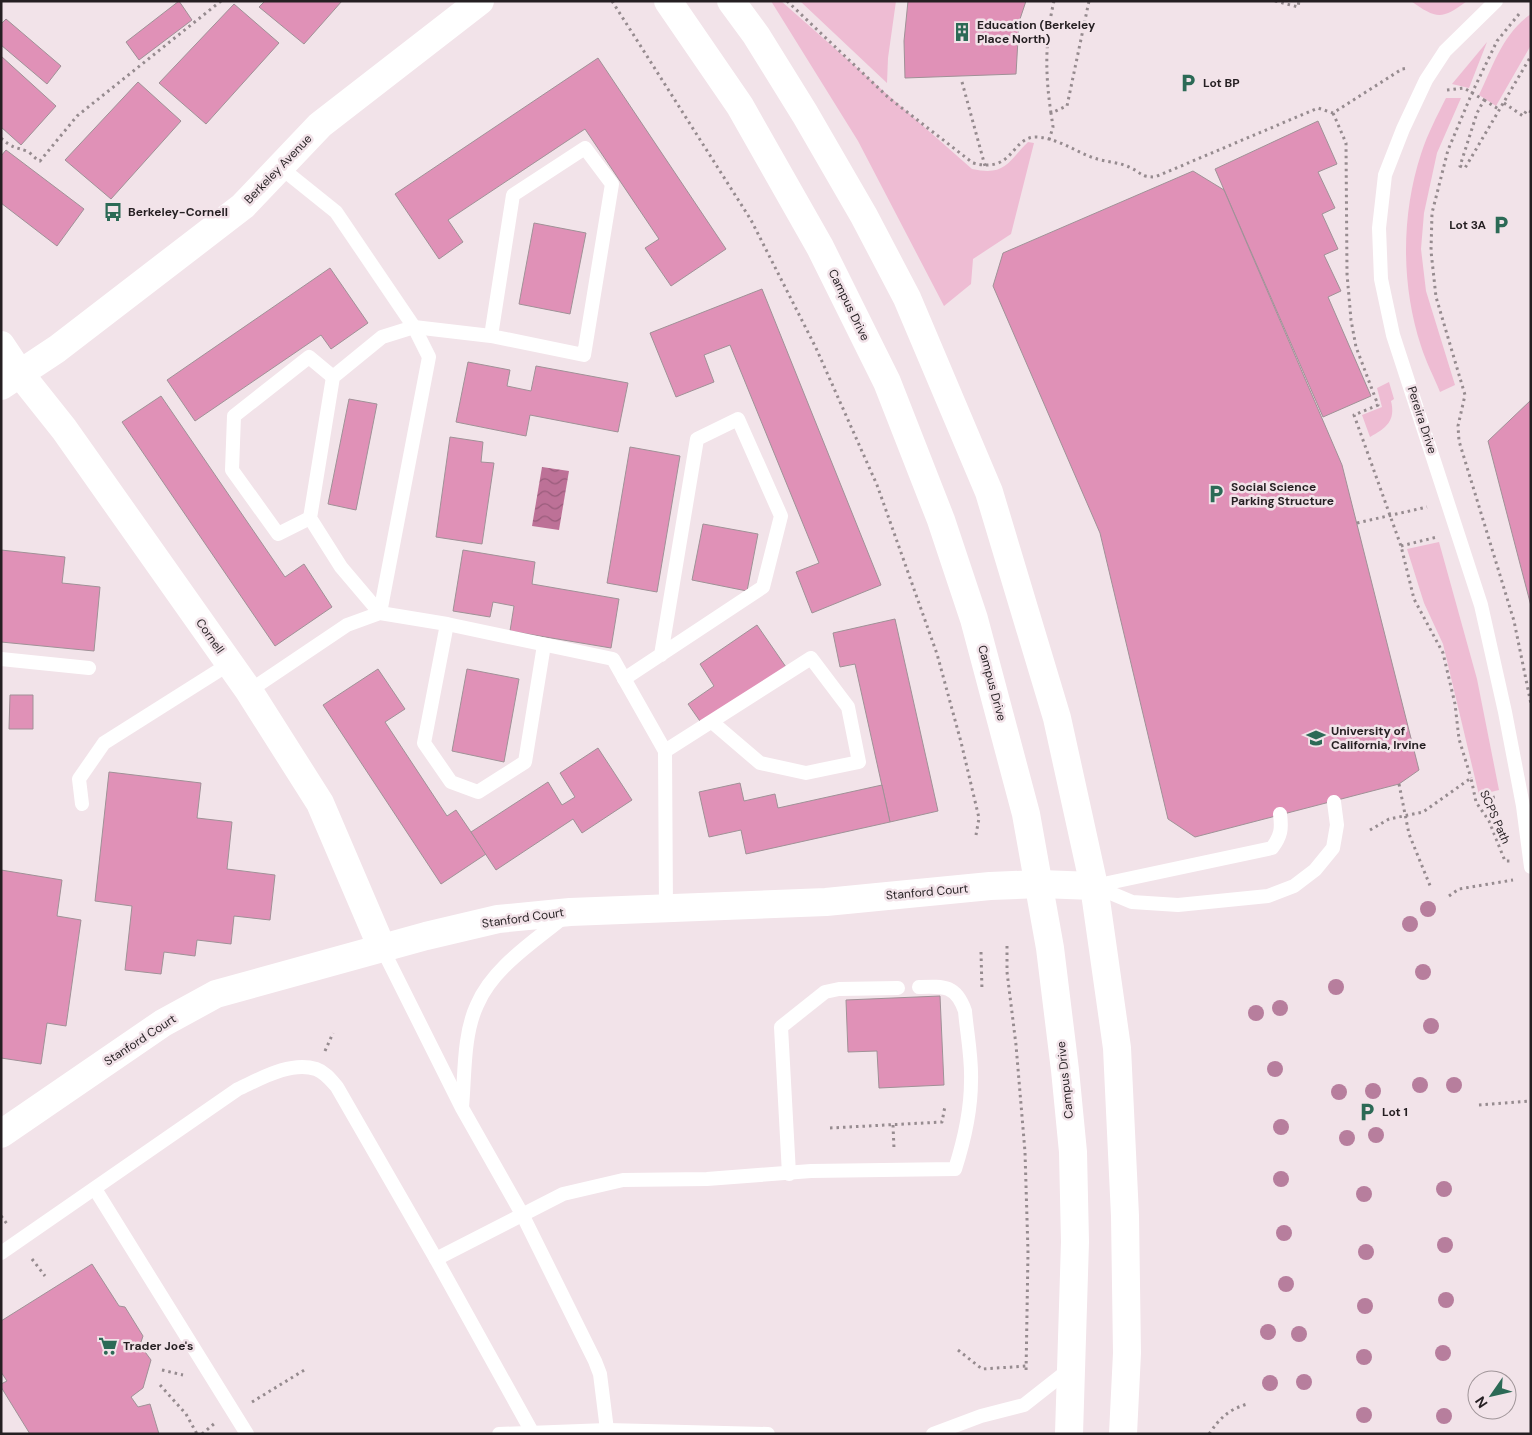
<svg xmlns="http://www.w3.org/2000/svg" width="1532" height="1435" font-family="'DM Sans',sans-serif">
<defs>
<pattern id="water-waves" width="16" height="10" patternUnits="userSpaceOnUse" patternTransform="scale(1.25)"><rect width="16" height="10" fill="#bd7197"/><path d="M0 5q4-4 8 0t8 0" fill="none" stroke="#995c7b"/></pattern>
</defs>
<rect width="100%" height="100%" fill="#f2e3e9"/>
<!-- grass -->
<g fill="#eebcd3">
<path d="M771,1H781L972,169C1005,176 1007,163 1028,142L1034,143L1011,234L973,259L971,284L944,306L858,141Z"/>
<path d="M800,1H896L888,58L887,83Z"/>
<path d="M1411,1H1467C1442,20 1436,19 1411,1Z"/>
<path d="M1531,14V45L1496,106L1479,95C1493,66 1503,33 1531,14Z"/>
<path d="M1487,42L1469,88L1452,84Z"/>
<path d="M1446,98H1461L1437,153L1424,213L1421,249L1426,291L1455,385L1440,392C1434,377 1426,362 1421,346C1401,285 1401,215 1421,154C1427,135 1437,116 1446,98Z"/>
<path d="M1389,382L1394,399L1391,401C1396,421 1386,428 1370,437L1362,415L1382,407L1377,388Z"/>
<path d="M1439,542L1477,679L1499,790L1479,795L1443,644L1424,603L1407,549Z"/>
</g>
<!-- water -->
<path fill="url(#water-waves)" d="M542,467L569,471L559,530L532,526Z"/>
<!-- building -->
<g fill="#e091b7" stroke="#a09197">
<path d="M179,1L192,20L139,60L126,42Z"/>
<path d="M265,1H342L304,44L259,7Z"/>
<path d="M908,1H1026L1019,22L1016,74L905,78L904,41Z"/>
<path d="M234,4L279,43L206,124L159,83Z"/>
<path d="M6,19L61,66L47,84L1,45V24Z"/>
<path d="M1,56L56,106L21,145L1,127Z"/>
<path d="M598,58L726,249L671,286L645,248L659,239L585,129L448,220L463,242L439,259L395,194Z"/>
<path d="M138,82L181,121L111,199L65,160Z"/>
<path d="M1318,121L1337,164L1318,172L1335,208L1322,214L1338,249L1324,255L1341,291L1328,297L1371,396L1323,417L1215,169Z"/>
<path d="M6,150L84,209L57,246L1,203V156Z"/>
<path d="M1193,171L1224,190L1342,465L1419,770L1399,784L1195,837L1168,819L1100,533L993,286L1003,253Z"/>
<path d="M534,223L586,233L570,314L519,304Z"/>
<path d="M330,268L368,323L331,349L321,335L195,421L167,380Z"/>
<path d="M762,289L881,585L812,613L796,572L819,563L730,345L704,355L714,382L676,397L650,333Z"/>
<path d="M468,362L510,370L507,386L531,391L536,366L628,383L618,432L530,415L526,436L456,422Z"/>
<path d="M161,396L285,577L304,564L332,607L275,646L122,422Z"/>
<path d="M349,399L377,404L356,510L328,504Z"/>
<path d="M1531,400V606L1488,441Z"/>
<path d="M450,437L483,442L481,462L494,463L482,544L436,537Z"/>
<path d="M630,447L680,456L657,592L607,583Z"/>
<path d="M703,524L758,534L747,591L692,580Z"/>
<path d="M1,550L65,557L62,583L100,587L94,651L1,642Z"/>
<path d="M463,550L535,562L532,584L619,599L611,648L510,631L514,606L493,602L490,617L453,611Z"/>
<path d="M895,619L938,811L890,822L855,664L840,667L833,633Z"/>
<path d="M757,625L786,667L702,724L688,704L714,686L700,664Z"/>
<path d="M378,669L405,709L385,722L447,816L456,810L486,854L441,884L323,705Z"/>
<path d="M467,669L519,679L504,762L452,751Z"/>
<path d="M10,695H33V729H9Z"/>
<path d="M598,748L632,800L582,833L573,819L496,870L471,832L548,782L562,805L575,797L560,773Z"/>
<path d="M109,772L201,783L197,818L232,822L227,869L275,875L270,920L234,916L231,944L197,940L195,956L164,952L161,974L125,970L132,906L95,901Z"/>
<path d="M740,783L744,801L775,794L778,808L882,785L890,822L746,854L741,830L709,837L699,792Z"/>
<path d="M1,870L62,880L57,916L81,920L66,1026L47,1023L41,1064L1,1058Z"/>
<path d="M940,996L944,1085L879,1088L877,1051L848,1052L846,1000Z"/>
<path d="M92,1264L119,1306L125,1307L143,1336L140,1345L151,1360L143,1388L131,1397L138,1407L150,1404L159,1434H30L1,1387V1384L7,1381L1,1372V1321Z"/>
</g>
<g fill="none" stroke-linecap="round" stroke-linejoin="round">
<!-- path -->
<g stroke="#968b8f" stroke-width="3" stroke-dasharray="2.5 4" stroke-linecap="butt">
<path d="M612,1L751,220L816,348L877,485L937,654L961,742L979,818L976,835"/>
<path d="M787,1L889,98L973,163C1014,174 1011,137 1036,137C1058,138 1074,151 1094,158C1105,162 1120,162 1131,168C1142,173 1140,177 1155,177L1318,108L1333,113L1402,69L1408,68"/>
<path d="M1275,1L1298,7L1299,1"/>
<path d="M1519,14L1497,41L1472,93L1448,150L1432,213L1431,251L1436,297L1465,395L1458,426L1459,441L1514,621L1531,704"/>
<path d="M962,82L985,166"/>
<path d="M1447,90L1464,88L1484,100L1477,113L1460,166L1465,168L1531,56"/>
<path d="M1484,100L1500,110"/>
<path d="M1504,103L1523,116L1527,110L1531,112"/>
<path d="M1051,113C1045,74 1045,39 1054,1"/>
<path d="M1333,113L1346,143L1347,274L1351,320L1356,347L1378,405L1354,415L1401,546L1414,599L1443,653L1455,704L1459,739L1471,778"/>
<path d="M1,138C12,148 15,147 27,151C31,153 35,159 40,161L77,116L221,1"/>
<path d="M1049,140L1053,127L1051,113L1067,106L1089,1"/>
<path d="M1357,523L1427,507"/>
<path d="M1401,546L1437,537"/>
<path d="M1399,784L1409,834L1431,888"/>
<path d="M1486,799L1495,797"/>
<path d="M1370,830L1389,819L1423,812L1471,778L1476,802L1489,821L1505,861H1510"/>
<path d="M1449,896L1459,889L1513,880"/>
<path d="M1007,946V972L1016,1045L1025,1152L1028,1252L1026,1374"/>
<path d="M981,952L982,991"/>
<path d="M325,1051L333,1033"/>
<path d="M1479,1105L1531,1101"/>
<path d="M893,1125L894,1149"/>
<path d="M830,1128L942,1122L945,1106"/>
<path d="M1,1216L7,1224"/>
<path d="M32,1259L45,1276"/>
<path d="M958,1350L982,1369L1027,1366"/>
<path d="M162,1370L183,1375"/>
<path d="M160,1385L186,1414L197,1434"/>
<path d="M252,1402L306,1369"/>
<path d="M202,1434L215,1423"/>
<path d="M1209,1434C1220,1418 1228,1410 1247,1404"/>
</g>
<!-- service -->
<g stroke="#fff" stroke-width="14">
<path d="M1496,1L1445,51L1426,80L1403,129L1385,175L1379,228L1381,279L1393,335L1481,605L1505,712L1523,806L1531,867"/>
<path d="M280,167L336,212L414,327L429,357L380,613"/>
<path d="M310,518L278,534L232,470L234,416L309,357L333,377"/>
<path d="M380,613L341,567L310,518L333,377L382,337L414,327L491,336L584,355L612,184L585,148L513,195L491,336"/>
<path d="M447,624L424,743L451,782L478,792L525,762L544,645"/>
<path d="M1,659L89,668"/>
<path d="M624,679L763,587L781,516L738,419L697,439L661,655"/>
<path d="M249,691L347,625L380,613L447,624L613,659L665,751L666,908"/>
<path d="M665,751L811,658L848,707L859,762L806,773L760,763L712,722"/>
<path d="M82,804L79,779L104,743L229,664"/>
<path d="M1094,886L1132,902L1178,905L1268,896L1294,886L1315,870L1333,848L1337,825L1334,802"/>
<path d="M1094,886L1272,848C1281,836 1282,829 1280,814"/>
<path d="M382,948L462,1108L522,1214L595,1361L600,1374L607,1430"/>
<path d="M462,1107C465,1075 463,1035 477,1005C493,967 535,941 565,916"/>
<path d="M789,1174L781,1027L825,992L839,989L898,988"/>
<path d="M95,1189L247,1434"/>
<path d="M1,1253L238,1089C260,1079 290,1061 316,1069C325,1072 331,1080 337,1087L436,1259L532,1432"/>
<path d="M436,1259L563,1194L623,1180L707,1179L811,1171L955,1169C964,1141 971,1111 971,1081C972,1058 967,1034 965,1011C956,985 944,986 919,987"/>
<path d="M499,1434L607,1430L768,1434"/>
<path d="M933,1434L981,1416L1024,1405L1071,1368"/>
</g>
<!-- minor -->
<g stroke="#fff" stroke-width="28">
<path d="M1,345L21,375L64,429L249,691L320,803L382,948"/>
<path d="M1,1134L163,1023L216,994L426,936L498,919L570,912L826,902L990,886L1040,884L1094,886"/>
</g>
<!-- tertiary -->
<path stroke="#fff" stroke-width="28" d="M1,386L57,349L243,206L320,125L480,1"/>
<!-- secondary -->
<g stroke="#fff" stroke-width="28">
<path d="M668,1L740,106L820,247L887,382L941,520L974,619L1026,814L1050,948L1065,1070L1073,1152L1075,1242L1069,1434"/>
<path d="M731,1L756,35L805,114L864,216L907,298L989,492L1057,718L1094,886L1117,1048L1125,1216L1127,1353L1123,1434"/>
</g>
</g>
<!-- trees -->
<g fill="#b77e9d">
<circle cx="1428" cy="909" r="8"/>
<circle cx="1410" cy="924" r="8"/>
<circle cx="1423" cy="972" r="8"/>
<circle cx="1336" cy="987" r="8"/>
<circle cx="1280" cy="1008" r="8"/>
<circle cx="1256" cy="1013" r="8"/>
<circle cx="1431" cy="1026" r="8"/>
<circle cx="1275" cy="1069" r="8"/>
<circle cx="1420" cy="1085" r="8"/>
<circle cx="1454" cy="1085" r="8"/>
<circle cx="1373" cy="1091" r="8"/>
<circle cx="1339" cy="1092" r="8"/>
<circle cx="1281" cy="1127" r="8"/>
<circle cx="1376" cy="1135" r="8"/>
<circle cx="1347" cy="1138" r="8"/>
<circle cx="1281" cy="1179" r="8"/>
<circle cx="1444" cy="1189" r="8"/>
<circle cx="1364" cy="1194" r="8"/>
<circle cx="1284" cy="1233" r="8"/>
<circle cx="1445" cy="1245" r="8"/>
<circle cx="1366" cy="1252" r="8"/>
<circle cx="1286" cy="1284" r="8"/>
<circle cx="1446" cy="1300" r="8"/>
<circle cx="1365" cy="1306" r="8"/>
<circle cx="1268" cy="1332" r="8"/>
<circle cx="1299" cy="1334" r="8"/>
<circle cx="1443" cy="1353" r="8"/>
<circle cx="1364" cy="1357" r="8"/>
<circle cx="1304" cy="1382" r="8"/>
<circle cx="1270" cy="1383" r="8"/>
<circle cx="1364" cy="1415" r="8"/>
<circle cx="1444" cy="1416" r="8"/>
</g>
<!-- icons -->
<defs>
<g id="building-bare" transform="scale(1.5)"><path d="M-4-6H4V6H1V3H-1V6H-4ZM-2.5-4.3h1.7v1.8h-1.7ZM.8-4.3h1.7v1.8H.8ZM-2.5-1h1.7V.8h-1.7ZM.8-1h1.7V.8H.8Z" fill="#2c6a56" stroke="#f2e3e9" stroke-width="2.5" paint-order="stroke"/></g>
<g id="parking-bare" transform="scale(1.5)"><path d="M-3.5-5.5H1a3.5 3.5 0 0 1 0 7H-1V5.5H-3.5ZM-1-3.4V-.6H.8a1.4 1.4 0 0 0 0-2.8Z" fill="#2c6a56" stroke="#f2e3e9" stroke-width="2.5" paint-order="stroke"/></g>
<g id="bus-bare" transform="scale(1.5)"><path d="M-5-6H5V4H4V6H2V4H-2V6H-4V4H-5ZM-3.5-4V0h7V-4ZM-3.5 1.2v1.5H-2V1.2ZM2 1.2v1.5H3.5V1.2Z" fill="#2c6a56" stroke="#f2e3e9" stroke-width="2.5" paint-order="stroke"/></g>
<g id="university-bare" transform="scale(1.5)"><path d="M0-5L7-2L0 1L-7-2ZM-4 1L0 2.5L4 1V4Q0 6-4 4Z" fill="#2c6a56" stroke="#f2e3e9" stroke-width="2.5" paint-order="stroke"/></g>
<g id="supermarket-bare" transform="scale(1.5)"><path d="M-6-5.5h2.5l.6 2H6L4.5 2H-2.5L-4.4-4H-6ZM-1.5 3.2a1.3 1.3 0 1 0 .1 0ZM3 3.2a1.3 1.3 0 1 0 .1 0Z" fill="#2c6a56" stroke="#f2e3e9" stroke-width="2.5" paint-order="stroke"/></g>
</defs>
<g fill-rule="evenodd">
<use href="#building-bare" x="962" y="32"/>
<use href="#parking-bare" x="1188" y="83"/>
<use href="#bus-bare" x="113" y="212"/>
<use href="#parking-bare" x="1501" y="225"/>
<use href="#parking-bare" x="1216" y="494"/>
<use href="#university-bare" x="1316" y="738"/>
<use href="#parking-bare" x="1367" y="1112"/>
<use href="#supermarket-bare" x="108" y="1346"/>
</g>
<g text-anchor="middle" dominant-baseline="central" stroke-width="5" stroke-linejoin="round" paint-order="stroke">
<!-- poi labels -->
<g font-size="12" font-weight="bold" fill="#251f22" stroke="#f2e3e9" text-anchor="start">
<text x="977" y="25">Education (Berkeley<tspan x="977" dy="14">Place North)</tspan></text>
<text x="1203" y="83">Lot BP</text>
<text x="128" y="212">Berkeley-Cornell</text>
<text x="1486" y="225" text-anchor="end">Lot 3A</text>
<text x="1231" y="487">Social Science<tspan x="1231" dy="14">Parking Structure</tspan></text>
<text x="1331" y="731">University of<tspan x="1331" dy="14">California, Irvine</tspan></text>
<text x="1382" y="1112">Lot 1</text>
<text x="123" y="1346">Trader Joe's</text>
</g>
<!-- street labels -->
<g font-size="12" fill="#251f22" stroke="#f2e3e9">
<text transform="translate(278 169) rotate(-46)">Berkeley Avenue</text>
<text transform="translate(849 305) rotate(64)">Campus Drive</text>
<text transform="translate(1422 420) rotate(72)">Pereira Drive</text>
<text transform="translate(210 636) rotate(55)">Cornell</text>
<text transform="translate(992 683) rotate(75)">Campus Drive</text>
<text transform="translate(1495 817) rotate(66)">SCPS Path</text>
<text transform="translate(927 892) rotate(-5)">Stanford Court</text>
<text transform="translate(523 918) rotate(-8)">Stanford Court</text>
<text transform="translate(140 1040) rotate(-33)">Stanford Court</text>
<text transform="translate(1065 1080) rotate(-96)">Campus Drive</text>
</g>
</g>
<!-- border -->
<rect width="1532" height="1435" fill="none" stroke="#251f22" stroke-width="5"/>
<!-- north arrow -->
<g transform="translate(1492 1395) rotate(236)"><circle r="24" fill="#f2e3e9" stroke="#a09599"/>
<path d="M0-4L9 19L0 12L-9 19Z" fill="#2c6a56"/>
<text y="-8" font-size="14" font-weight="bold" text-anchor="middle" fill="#251f22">N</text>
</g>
</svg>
